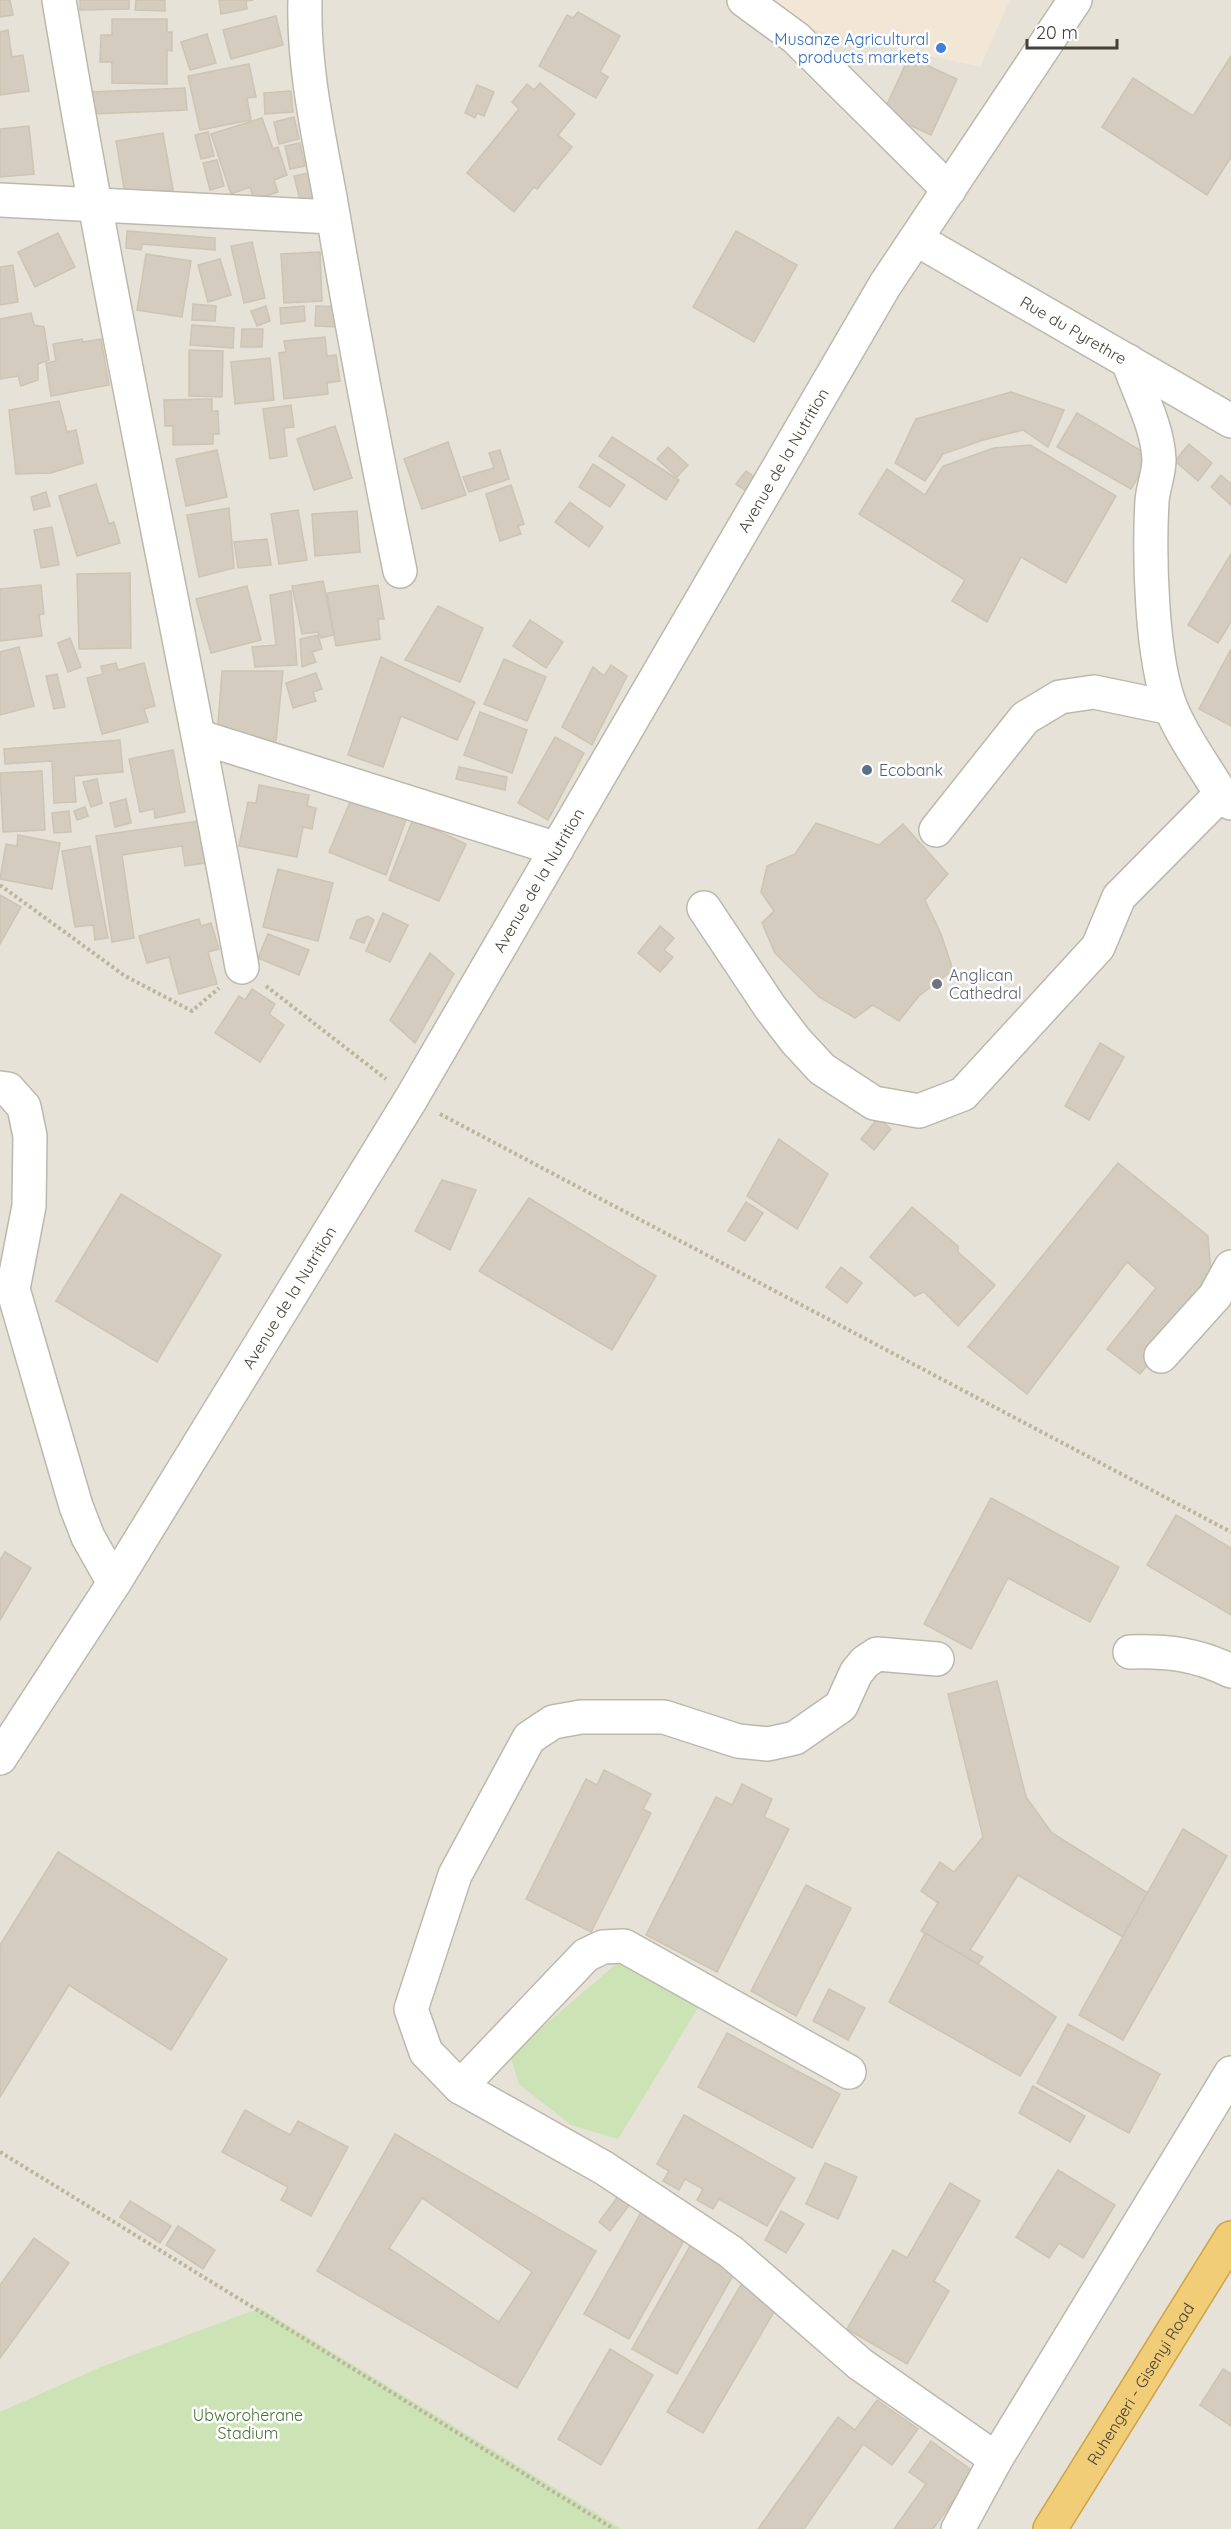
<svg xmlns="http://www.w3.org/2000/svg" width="1231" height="2529" font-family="Quicksand,sans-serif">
<rect width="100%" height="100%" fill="#f2f0e8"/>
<!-- residential -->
<rect fill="#e6e2d7" x="0" y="0" width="1231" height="2529"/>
<!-- commercial -->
<path fill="#f2e7d6" d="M762,0H1010L980,67L810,29Z"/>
<!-- green -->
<g fill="#cce3b5">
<path d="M622,1959L701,2003L618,2139L571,2125L519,2084L510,2055Z"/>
<path d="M260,2308L622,2529H0V2412L101,2367Z"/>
</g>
<!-- building -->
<g fill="#d3ccbf" stroke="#cdc4b3" stroke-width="1.5" fill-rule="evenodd">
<path d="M0,0H10L13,15L0,17Z"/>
<path d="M80,0H129V9L80,10Z"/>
<path d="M136,0H165V11L135,10Z"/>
<path d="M219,0H253L246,1L247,9L221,14Z"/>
<path d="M578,12L620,36L600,72L608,77L596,98L539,66L567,15L573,18Z"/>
<path d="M276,16L283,45L231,59L223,30Z"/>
<path d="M112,19H167V32H172V51L167,50V84L112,83V62H100L101,35H112Z"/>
<path d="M8,30L12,57L23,55L29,91L0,95V32Z"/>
<path d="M207,34L216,63L190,70L181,42Z"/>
<path d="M1231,56V157L1207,195L1102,127L1133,78L1193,116Z"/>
<path d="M909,57L957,79L931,135L883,113Z"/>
<path d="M249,64L256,97L247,98L251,120L200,130L188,76Z"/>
<path d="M540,83L575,114L558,135L572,147L537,189L534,187L514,212L467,173L519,109L512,102L527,84L534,90Z"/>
<path d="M477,85L494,92L484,116L477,113L475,118L465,113Z"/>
<path d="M185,88L187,110L92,114L90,92Z"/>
<path d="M291,91L293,112L265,114L264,93Z"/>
<path d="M294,117L299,139L279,144L274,122Z"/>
<path d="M262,118L273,149L278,147L287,175L274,180L278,192L254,200L250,187L231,194L211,134Z"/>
<path d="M29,126L34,174L0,177V129Z"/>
<path d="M208,132L214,156L201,159L195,135Z"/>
<path d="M163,133L173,190L126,199L116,141Z"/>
<path d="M300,143L305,166L290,169L285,146Z"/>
<path d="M217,160L224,186L210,190L203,163Z"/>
<path d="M309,173L315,197L300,200L294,176Z"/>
<path d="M127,231L215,238V250L142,244L141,250L126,248Z"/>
<path d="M736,231L797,265L754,342L693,307Z"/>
<path d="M58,233L75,267L35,287L18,252Z"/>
<path d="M252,242L265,298L244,303L231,246Z"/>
<path d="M320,252L322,301L284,303L281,254Z"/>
<path d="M146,254L191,261L182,317L137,310Z"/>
<path d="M220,259L231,295L208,302L198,265Z"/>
<path d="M13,265L18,302L0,305V267Z"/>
<path d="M193,304L216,306L215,321L192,320Z"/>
<path d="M266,306L270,321L257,326L251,311Z"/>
<path d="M304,306L305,321L281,324L280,308Z"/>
<path d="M316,306L341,307L340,327L315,326Z"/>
<path d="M31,313L34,325L44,327L49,360L38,364V380L21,386L18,376L0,379V319Z"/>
<path d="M192,325L234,328L233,348L190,345Z"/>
<path d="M242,329H263L262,347H241Z"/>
<path d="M325,337L327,356L336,355L340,381L327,383L328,394L284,399L279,353L286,352L284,341Z"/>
<path d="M82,339L83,342L101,339L109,385L51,396L46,363L56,361L53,344Z"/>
<path d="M189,350L223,351L222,397L189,396Z"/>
<path d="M270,358L274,400L235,404L231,362Z"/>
<path d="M1011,392L1064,410L1048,447L1023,430L983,440L943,454L925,481L895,463L916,419Z"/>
<path d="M212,399V411H218L219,434H213V444L173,445V426H165L164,400Z"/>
<path d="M59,401L67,432L76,430L83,463L51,473L16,474L9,410Z"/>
<path d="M291,405L294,427L284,428L287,456L270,459L263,409Z"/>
<path d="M1077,413L1150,456L1131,489L1057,447Z"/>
<path d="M335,426L352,478L314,490L297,439Z"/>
<path d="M612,437L679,480L666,500L599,456Z"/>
<path d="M448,442L466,495L422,509L404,459Z"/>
<path d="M1189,444L1212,463L1198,481L1175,461Z"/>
<path d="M1030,445L1116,496L1066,583L1021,557L987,622L952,601L965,580L859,514L887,469L925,495L943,466L994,448Z"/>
<path d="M668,447L688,465L677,477L657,459Z"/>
<path d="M217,450L227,497L186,506L176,459Z"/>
<path d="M500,450L509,479L469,492L463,477L494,468L489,453Z"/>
<path d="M593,464L625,485L610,507L579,487Z"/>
<path d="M746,471L760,481L750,494L736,484Z"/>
<path d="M1221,475L1231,484V505L1211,487Z"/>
<path d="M96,484L109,524L114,522L120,543L77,556L59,496Z"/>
<path d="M511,485L524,524L518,526L521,534L500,541L486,494Z"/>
<path d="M46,492L50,506L34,510L31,497Z"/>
<path d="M570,502L603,527L589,547L555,522Z"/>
<path d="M229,508L234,568L199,577L187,515Z"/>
<path d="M298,510L307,560L279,564L271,514Z"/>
<path d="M357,511L360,552L315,556L312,514Z"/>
<path d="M52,527L59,565L41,568L34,530Z"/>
<path d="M267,539L271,565L238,568L234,542Z"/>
<path d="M1231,554V622L1218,643L1188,625Z"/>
<path d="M130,573L131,648L79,649L77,574Z"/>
<path d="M323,581L334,635L321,638L318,632L302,634L292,586Z"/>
<path d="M41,585L44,614L39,615L42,636L0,641V589Z"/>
<path d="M378,585L384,619H378L380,639L336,646L327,593Z"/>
<path d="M247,586L261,640L211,653L196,599Z"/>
<path d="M291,591L297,665L255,667L252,647L276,645L270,595Z"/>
<path d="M438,606L483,628L460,682L405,660Z"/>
<path d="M530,620L563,642L546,668L513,646Z"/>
<path d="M318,635L322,649L312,652L316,662L302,667L300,639Z"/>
<path d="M70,638L81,667L68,672L58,643Z"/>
<path d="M19,647L34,706L0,715V652Z"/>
<path d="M1231,649V726L1199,709Z"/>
<path d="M381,657L475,702L457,740L401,716L383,767L348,755Z"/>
<path d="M504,659L546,677L527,721L484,704Z"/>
<path d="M116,663L118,670L144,663L155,706L144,709L148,722L102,734L87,678L103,674L101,666Z"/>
<path d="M611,665L627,676L592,745L562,727L593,667L604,676Z"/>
<path d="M222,671H283L276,741L217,737Z"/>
<path d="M316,673L322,689L313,692L316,701L293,708L286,683Z"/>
<path d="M57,674L65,707L54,709L46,676Z"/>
<path d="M480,712L527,730L512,773L464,755Z"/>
<path d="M555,737L584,753L548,820L518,803Z"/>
<path d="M120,740L123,772L74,776L76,802L54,803L52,761L5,764L4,749Z"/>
<path d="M173,750L185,812L155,818L154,809L140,812L129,759Z"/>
<path d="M459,767L507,777L505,790L456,779Z"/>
<path d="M42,771L45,830L3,832L0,773Z"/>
<path d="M97,779L102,803L91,807L83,782Z"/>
<path d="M259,785L309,795L307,806L316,808L312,829L303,827L297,857L239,846L248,802L256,803Z"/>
<path d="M353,795L407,817L386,875L329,852Z"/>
<path d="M126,799L131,823L115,827L110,803Z"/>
<path d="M85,807L88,816L77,820L74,811Z"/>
<path d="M69,811L71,832L54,833L52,813Z"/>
<path d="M413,819L466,844L439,901L389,880Z"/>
<path d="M198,821L205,863L185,866L182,846L122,855L134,938L112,942L96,836Z"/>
<path d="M816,823L879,845L903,824L948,874L925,900L941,934L953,970L919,996L899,1021L873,1005L855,1018L819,997L775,953L762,923L774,911L761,892L767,866L795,854Z"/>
<path d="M18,835L60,843L52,889L0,879L6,844L17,846Z"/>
<path d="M90,846L108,938L95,940L93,925L75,927L62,851Z"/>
<path d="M278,869L333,883L318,941L263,927Z"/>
<path d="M0,895L21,907L0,944Z"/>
<path d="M383,913L408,925L390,962L366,951Z"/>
<path d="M368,916L374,920L364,943L350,938L357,920Z"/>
<path d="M199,919L201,926L211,923L219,949L208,952L217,984L179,994L169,957L147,963L139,936Z"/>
<path d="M660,926L674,938L664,950L673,957L660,972L638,953Z"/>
<path d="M268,934L309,950L299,975L258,958Z"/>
<path d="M430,953L454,974L415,1043L390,1020Z"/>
<path d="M252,989L275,1004L269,1014L284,1025L260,1062L215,1033L239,996L245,1000Z"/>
<path d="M1100,1043L1124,1057L1089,1120L1065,1106Z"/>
<path d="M878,1118L891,1129L874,1150L861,1139Z"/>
<path d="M779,1139L828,1174L797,1229L747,1196Z"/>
<path d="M1118,1163L1208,1236L1212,1288L1140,1374L1107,1349L1156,1288L1127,1262L1027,1394L968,1347Z"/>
<path d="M442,1180L476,1190L450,1250L415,1231Z"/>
<path d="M121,1194L221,1255L157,1362L56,1301Z"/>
<path d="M529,1198L656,1276L612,1350L479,1271Z"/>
<path d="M746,1202L763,1213L745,1241L728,1231Z"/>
<path d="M912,1207L958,1246V1252L995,1285L958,1326L924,1292L915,1296L870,1257Z"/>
<path d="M841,1267L862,1283L847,1303L826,1287Z"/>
<path d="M991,1498L1119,1567L1090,1622L1008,1578L971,1649L924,1624Z"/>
<path d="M1176,1515L1231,1548V1615L1147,1565Z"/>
<path d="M5,1552L31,1568L0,1620V1560Z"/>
<path d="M997,1681L1026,1797L1052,1833L1148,1893L1123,1937L1018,1875L970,1950L983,1957L978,1964L921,1931L938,1903L921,1891L940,1862L954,1872L983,1837L948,1694Z"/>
<path d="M604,1770L651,1794L643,1809L651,1813L591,1932L526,1899L586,1779L597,1785Z"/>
<path d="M742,1784L772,1799L764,1817L789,1829L717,1972L646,1935L716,1797L732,1805Z"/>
<path d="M1183,1829L1227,1856L1123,2040L1079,2015Z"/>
<path d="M58,1852L227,1959L171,2050L69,1985L0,2097V1945Z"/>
<path d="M806,1885L851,1908L796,2016L751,1991Z"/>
<path d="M925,1933L978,1964L1056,2017L1020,2076L889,2002Z"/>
<path d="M829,1989L865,2008L848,2040L813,2021Z"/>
<path d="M1068,2024L1160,2074L1129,2133L1037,2083Z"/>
<path d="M727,2033L840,2094L812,2148L698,2087Z"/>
<path d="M1033,2086L1085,2116L1070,2142L1019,2113Z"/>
<path d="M245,2110L290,2135L298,2121L348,2147L311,2216L281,2200L288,2187L222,2152Z"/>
<path d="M684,2115L795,2178L767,2226L719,2199L713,2209L697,2200L703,2189L685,2179L679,2190L663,2181L669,2171L657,2164Z"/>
<path d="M395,2134L596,2251L517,2388L317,2271ZM422,2198L532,2272L499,2322L389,2248Z"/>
<path d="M825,2163L857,2177L838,2219L806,2204Z"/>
<path d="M1058,2170L1115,2205L1083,2258L1059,2243L1049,2258L1016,2237Z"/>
<path d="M950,2183L980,2201L934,2281L949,2291L907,2364L847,2329L893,2250L907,2258Z"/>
<path d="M619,2195L630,2204L610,2231L599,2222Z"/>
<path d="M130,2201L171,2226L160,2243L120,2217Z"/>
<path d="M643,2209L687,2235L629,2339L584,2314Z"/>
<path d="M781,2211L804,2224L786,2253L765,2240Z"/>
<path d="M178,2226L215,2250L203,2269L166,2245Z"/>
<path d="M34,2238L69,2263L0,2358V2285Z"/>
<path d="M694,2239L739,2265L677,2374L632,2349Z"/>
<path d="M742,2283L778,2305L703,2433L667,2412Z"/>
<path d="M610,2349L653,2375L601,2465L558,2439Z"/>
<path d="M1223,2369L1231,2374V2426L1200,2405Z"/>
<path d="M877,2400L918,2429L892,2465L863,2444L804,2529H758L838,2417L855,2430Z"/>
<path d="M931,2441L974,2472L933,2529H894L926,2484L909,2472Z"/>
</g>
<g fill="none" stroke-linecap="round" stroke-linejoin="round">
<!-- minor casing -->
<g stroke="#bdb8ac" stroke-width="36">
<g id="minor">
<path d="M59,0C113,324 183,644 242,967"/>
<path d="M305,0C303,67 319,137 331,203C352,327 375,449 400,571"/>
<path d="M744,0L796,38L949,190"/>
<path d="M0,200L333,217"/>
<path id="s1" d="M916,239L1231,421"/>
<path d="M1128,361C1139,393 1158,427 1159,460C1159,474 1153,487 1152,501C1149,555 1151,659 1171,708C1183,738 1205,767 1221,794L1231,803"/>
<path d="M200,737L557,849"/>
<path d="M936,830L1025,718L1060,697L1094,692L1171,708"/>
<path d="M704,908L770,1007L796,1041L822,1069L874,1103L919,1111L963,1094L1098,947L1119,897L1221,794"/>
<path d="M0,1088L8,1089L24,1107L30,1136L29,1206L13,1289L76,1506L88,1537L114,1583"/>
<path d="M1161,1356L1215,1296L1231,1267"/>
<path d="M1130,1652C1168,1651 1196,1654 1231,1671"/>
<path d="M937,1659L877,1654L865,1662L856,1673L841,1706L795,1738L768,1744L738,1741L664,1717H581L553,1722L529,1738L455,1875L411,2009L426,2052L460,2087L604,2168L731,2252L860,2364L996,2459"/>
<path id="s2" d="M0,1758L114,1583L411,1099L885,285L1075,0"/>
<path d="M460,2087L586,1955L603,1947L624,1946L849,2072"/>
<path d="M958,2529L996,2459L1231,2073"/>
</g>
</g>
<!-- highway casing -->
<g stroke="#cea247" stroke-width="36">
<g id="highway">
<path id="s3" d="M1050,2529L1231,2238"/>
</g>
</g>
<!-- path -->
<g stroke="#bdb49e" stroke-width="4" stroke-dasharray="3 3" stroke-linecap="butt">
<path d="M0,885L125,976L192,1011L219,988"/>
<path d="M266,986L386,1079"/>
<path d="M440,1114L1231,1532"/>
<path d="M0,2152L614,2529"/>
</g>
<!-- minor -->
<use href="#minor" stroke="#fff" stroke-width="33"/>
<!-- highway -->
<use href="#highway" stroke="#f0cd76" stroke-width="33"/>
</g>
<!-- markers -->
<circle fill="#3f7fe0" stroke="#fff" stroke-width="2" cx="941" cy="48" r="6"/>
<circle fill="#5c6f8a" stroke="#fff" stroke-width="2" cx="867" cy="770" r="6"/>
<circle fill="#6b7280" stroke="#fff" stroke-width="2" cx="937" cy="984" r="6"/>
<g text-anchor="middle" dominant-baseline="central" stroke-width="5" stroke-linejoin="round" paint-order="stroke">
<!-- shop labels -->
<g font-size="16" fill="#366cbe" stroke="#fff" text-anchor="end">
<text x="929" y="39">Musanze Agricultural<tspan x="929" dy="18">products markets</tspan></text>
</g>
<!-- street labels -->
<g font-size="16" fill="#454138" stroke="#fff">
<text stroke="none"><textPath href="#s1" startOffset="182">Rue du Pyrethre</textPath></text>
<text stroke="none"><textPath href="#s2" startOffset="1516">Avenue de la Nutrition</textPath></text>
<text stroke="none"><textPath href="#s2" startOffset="1030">Avenue de la Nutrition</textPath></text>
<text stroke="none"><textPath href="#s2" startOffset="544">Avenue de la Nutrition</textPath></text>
<text stroke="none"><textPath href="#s3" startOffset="171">Ruhengeri - Gisenyi Road</textPath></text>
</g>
<!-- service labels -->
<g font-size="16" fill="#4e5e75" stroke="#fff" text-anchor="start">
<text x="879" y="770">Ecobank</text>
</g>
<!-- worship labels -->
<g font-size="16" fill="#5b616d" stroke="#fff" text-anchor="start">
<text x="949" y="975">Anglican<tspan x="949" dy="18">Cathedral</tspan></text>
</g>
<!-- park labels -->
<g font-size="16" fill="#467230" stroke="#fff">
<text x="248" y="2415">Ubworoherane<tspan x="248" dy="18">Stadium</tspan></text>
</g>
</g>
<!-- scale -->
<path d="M1027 39v9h90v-9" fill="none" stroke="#454138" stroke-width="3"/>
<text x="1036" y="39" font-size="18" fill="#454138" stroke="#ffffff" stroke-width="4.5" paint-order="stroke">20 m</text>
</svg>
